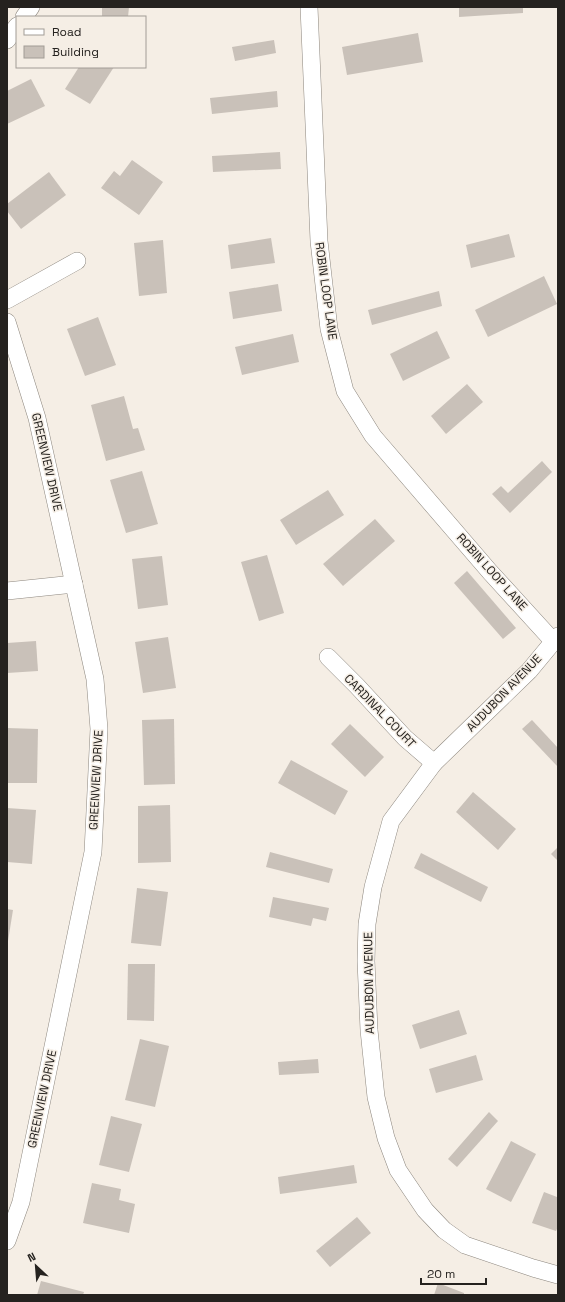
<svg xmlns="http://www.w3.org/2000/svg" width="565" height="1302" font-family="'Space Grotesk',sans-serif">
<rect width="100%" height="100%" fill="#f5eee5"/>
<!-- building -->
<g fill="#c9c1b9">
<path d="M102,7H129L128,17H102Z"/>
<path d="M459,7H523V13L459,17Z"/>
<path d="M418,33L423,62L347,75L342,47Z"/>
<path d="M274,40L276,53L235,61L232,47Z"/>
<path d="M79,67H114L90,104L65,89Z"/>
<path d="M31,79L45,106L7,124V91Z"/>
<path d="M277,91L278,107L212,114L210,98Z"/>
<path d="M280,152L281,169L213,172L212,156Z"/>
<path d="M132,160L163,182L139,215L101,188L114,171L120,176Z"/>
<path d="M49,172L66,195L21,229L7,211V204Z"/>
<path d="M509,234L515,257L471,268L466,245Z"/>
<path d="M271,238L275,263L231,269L228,245Z"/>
<path d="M163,240L167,293L139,296L134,243Z"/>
<path d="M544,276L557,304L488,337L475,310Z"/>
<path d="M278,284L282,311L233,319L229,292Z"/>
<path d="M439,291L442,306L372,325L368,310Z"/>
<path d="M98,317L116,365L85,376L67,329Z"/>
<path d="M437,331L450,358L403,381L390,354Z"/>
<path d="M293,334L299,362L242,375L235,347Z"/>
<path d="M467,384L483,402L446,434L431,416Z"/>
<path d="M124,396L133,429L138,428L145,450L106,461L91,405Z"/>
<path d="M542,461L552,472L510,513L492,494L501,486L508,493Z"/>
<path d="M142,471L158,524L126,533L110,480Z"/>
<path d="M328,490L344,515L296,545L280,520Z"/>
<path d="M375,519L395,541L343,586L323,564Z"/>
<path d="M267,555L284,613L259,621L241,562Z"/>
<path d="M162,556L168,605L138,609L132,559Z"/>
<path d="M467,571L516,628L503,639L454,583Z"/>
<path d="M168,637L176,688L143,693L135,642Z"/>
<path d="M36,641L38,671L7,673V643Z"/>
<path d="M174,719L175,784L144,785L142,720Z"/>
<path d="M532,720L558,748V767L522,729Z"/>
<path d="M350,724L384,757L365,777L331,744Z"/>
<path d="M7,728L38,729L37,783H7Z"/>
<path d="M291,760L348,791L335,815L278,783Z"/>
<path d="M473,792L516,829L498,850L456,812Z"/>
<path d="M170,805L171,862L138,863V806Z"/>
<path d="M7,808L36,810L32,864L7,862Z"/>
<path d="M558,847V861L551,854Z"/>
<path d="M270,852L333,869L329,883L266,867Z"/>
<path d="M421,853L488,887L481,902L414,868Z"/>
<path d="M137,888L168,892L161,946L131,943Z"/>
<path d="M273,897L329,908L326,921L313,918L311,926L269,917Z"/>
<path d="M7,909L13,910L8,941H7Z"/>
<path d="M128,964H155L154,1021L127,1020Z"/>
<path d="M459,1010L467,1034L420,1049L412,1025Z"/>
<path d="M140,1039L169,1046L155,1107L125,1100Z"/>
<path d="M476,1055L483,1080L436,1093L429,1069Z"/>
<path d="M318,1059L319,1073L279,1075L278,1062Z"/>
<path d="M489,1112L498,1121L457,1167L448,1159Z"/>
<path d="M111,1116L142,1124L129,1172L99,1165Z"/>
<path d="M511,1141L536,1154L511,1202L486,1189Z"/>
<path d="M354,1165L357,1183L280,1194L278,1177Z"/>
<path d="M92,1183L121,1189L119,1200L135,1204L129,1233L83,1223Z"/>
<path d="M544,1192L557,1197L558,1195V1227L556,1231L532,1223Z"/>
<path d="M357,1217L371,1233L330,1267L316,1251Z"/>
<path d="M41,1281L84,1292L83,1295H37Z"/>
<path d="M438,1283L464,1293V1295H434Z"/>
</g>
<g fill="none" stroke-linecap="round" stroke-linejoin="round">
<!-- street casing -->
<g stroke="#8d877f" stroke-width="18">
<g id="street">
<path d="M309,7L319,241L329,329L345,391L373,436L490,572L553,641"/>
<path d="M24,17L31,7"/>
<path d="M7,40L17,26"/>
<path d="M7,300L77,261"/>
<path d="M7,322L37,418L95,679L99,729L93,852L21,1202L7,1241"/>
<path d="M7,591L74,584"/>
<path d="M558,636L529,671L434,763L391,821L373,887L367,924L366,961L369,1030L376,1097L386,1138L398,1170L425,1210L444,1230L465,1245L533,1268L558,1275"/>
<path d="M328,657L357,686L405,738L434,763"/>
</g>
</g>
<!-- street -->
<use href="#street" stroke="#fff" stroke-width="17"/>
</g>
<g text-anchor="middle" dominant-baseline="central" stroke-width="3" stroke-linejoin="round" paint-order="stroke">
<!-- street labels -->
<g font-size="12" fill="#25221f" stroke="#f5eee5">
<text transform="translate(326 291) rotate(82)">ROBIN LOOP LANE</text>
<text transform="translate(47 462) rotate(77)">GREENVIEW DRIVE</text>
<text transform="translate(492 572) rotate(48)">ROBIN LOOP LANE</text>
<text transform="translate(504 693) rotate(-46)">AUDUBON AVENUE</text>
<text transform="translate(380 711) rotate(46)">CARDINAL COURT</text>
<text transform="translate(96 780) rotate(-87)">GREENVIEW DRIVE</text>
<text transform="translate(369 983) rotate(-91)">AUDUBON AVENUE</text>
<text transform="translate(42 1099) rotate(-78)">GREENVIEW DRIVE</text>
</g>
</g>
<!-- border -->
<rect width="565" height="1302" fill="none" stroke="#25221f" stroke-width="16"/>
<!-- legend -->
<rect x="16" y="16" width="130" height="52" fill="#f5eee5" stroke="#a29c96"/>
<rect x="24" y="29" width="20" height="6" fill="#ffffff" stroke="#a29c96"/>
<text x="52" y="36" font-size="12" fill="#25221f">Road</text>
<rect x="24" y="46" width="20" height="12" fill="#c9c1b9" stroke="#a29c96"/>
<text x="52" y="56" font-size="12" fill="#25221f">Building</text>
<!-- north arrow -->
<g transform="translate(36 1266) rotate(334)" stroke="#f5eee5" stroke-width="3" paint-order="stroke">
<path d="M0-3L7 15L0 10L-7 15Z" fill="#25221f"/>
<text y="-6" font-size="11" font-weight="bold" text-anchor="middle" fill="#25221f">N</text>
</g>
<!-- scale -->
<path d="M421 1278v6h65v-6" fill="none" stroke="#25221f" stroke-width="2"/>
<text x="427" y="1278" font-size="12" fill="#25221f" stroke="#f5eee5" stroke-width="3" paint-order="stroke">20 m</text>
</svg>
